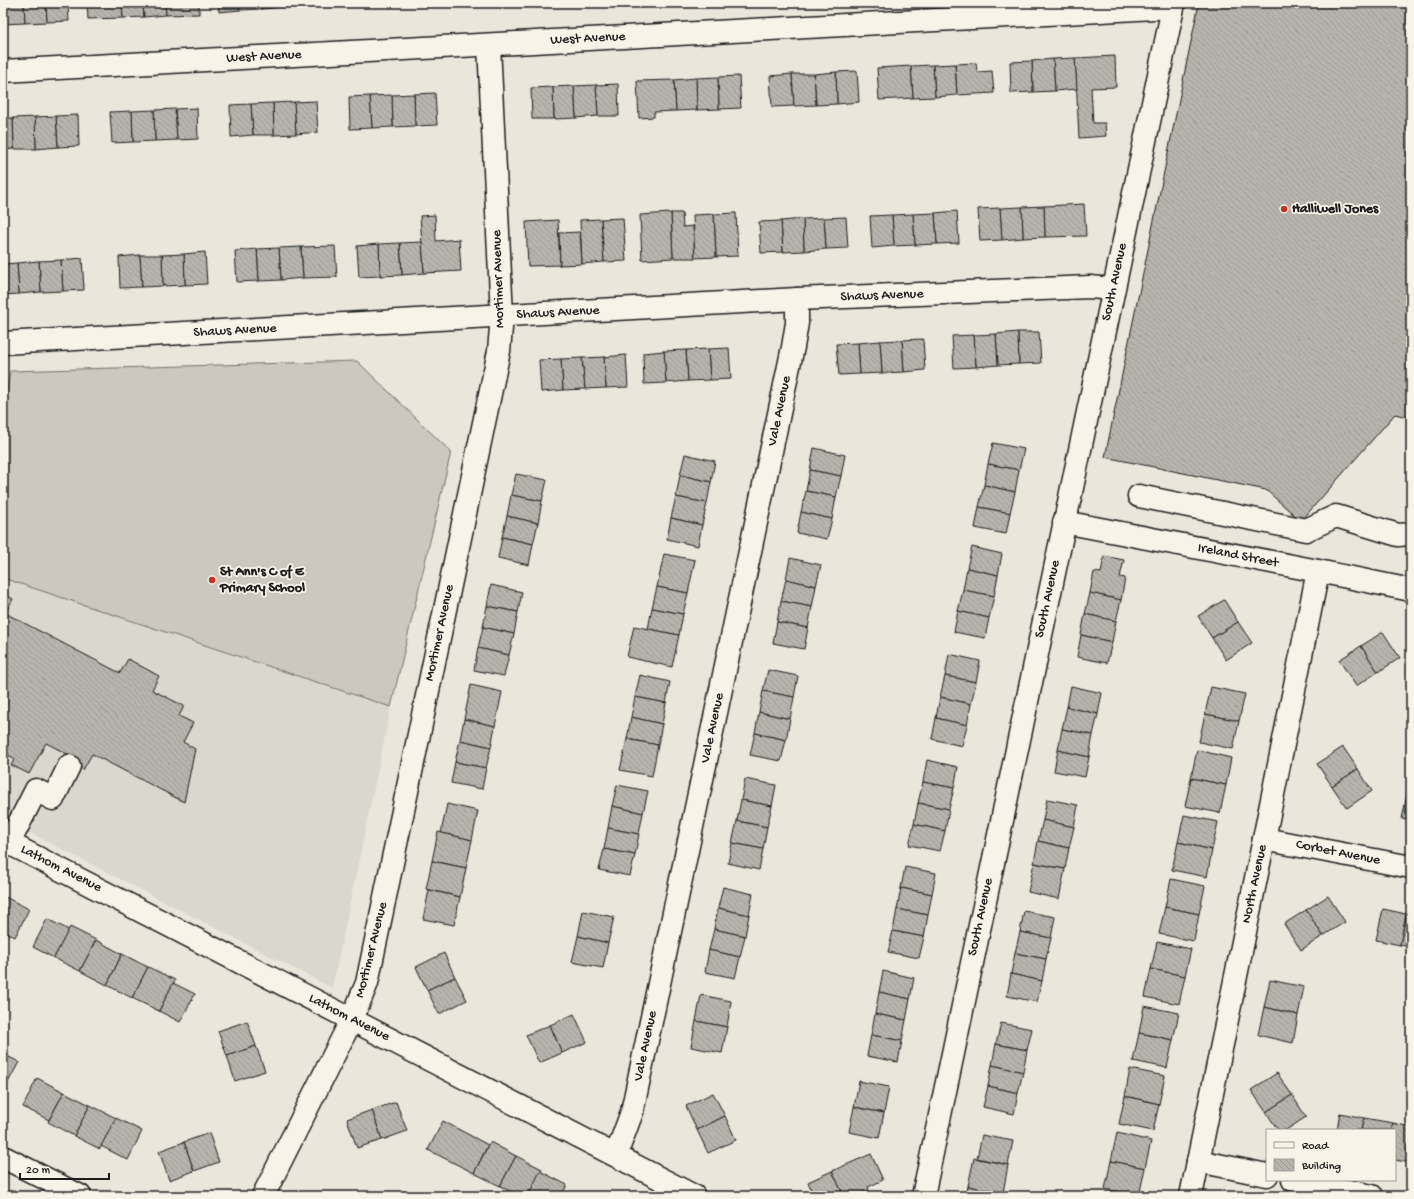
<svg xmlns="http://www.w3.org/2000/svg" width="1414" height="1199" font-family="'Gochi Hand',sans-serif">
<defs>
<pattern id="building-back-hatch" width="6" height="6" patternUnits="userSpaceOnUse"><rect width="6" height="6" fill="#b6b4ac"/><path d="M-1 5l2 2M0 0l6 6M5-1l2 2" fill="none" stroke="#9c9a93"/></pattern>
</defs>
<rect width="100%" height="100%" fill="#eae6dc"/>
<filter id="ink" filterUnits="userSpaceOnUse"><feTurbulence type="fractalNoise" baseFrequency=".025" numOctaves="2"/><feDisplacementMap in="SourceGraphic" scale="8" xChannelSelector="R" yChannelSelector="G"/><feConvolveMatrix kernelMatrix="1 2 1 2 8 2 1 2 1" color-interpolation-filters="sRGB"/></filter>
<g filter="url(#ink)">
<!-- built -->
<path fill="#dad7ce" d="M357,361L451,452L391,707L332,988L3,819V419L10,371Z"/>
<!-- grass -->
<path fill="#ccc8c0" stroke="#74726e" d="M357,361L451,452L391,707L3,578V419L10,371Z"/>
<!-- building -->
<g fill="url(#building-back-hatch)" stroke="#1c1c1c">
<path d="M3,3H24L25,23L4,24Z"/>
<path d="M24,3H46L47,22L25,23Z"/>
<path d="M46,3H68L69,21L47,22Z"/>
<path d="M87,3H122L123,18L88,19Z"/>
<path d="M122,3H143L144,17L123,18Z"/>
<path d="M143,3H165L166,15L144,17Z"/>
<path d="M165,3H199V14L166,15Z"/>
<path d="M218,3H240V10L219,12Z"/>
<path d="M240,3H262V9L240,10Z"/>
<path d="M262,3H283L284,7L262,9Z"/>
<path d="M283,3H305V6L284,7Z"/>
<path d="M323,3H359V4L323,6Z"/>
<path d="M1199,3H1411V418L1395,414L1301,521L1266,490L1105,457Z"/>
<path d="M1115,56L1116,87L1091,88L1093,123H1105L1106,136L1079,138L1075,58Z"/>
<path d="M1075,58L1077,89L1055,91L1053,59Z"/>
<path d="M1053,59L1055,91L1033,92L1032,61Z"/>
<path d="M1032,61L1033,92L1011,93L1010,62Z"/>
<path d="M976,63L977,72L992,71L994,93L957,95L955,64Z"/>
<path d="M955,64L957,95L935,97L933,65Z"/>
<path d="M933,65L935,97L913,98L911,66Z"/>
<path d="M911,66L913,98L879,100L877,68Z"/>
<path d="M857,71L859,102L837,104L836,72Z"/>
<path d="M836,72L837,104L816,105L814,74Z"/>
<path d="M792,74L794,106L772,107L770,76Z"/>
<path d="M792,74H814L816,105L794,106Z"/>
<path d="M739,76L741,108L719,109L718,77Z"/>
<path d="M718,77L719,109L697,110L696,78Z"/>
<path d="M696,78L697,110L676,111L674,80Z"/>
<path d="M674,80L676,111L654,112V117L639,118L637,81Z"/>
<path d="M618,84L619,116H598L596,85Z"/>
<path d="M596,85L598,116L576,118L574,86Z"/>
<path d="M574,86L576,118L554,119L553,87Z"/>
<path d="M553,87L554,119H532L531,88Z"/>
<path d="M435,93L437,125L415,126L414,94Z"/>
<path d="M414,94L415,126L393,127L392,95Z"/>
<path d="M392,95L393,127L372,128L370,96Z"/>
<path d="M370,96L372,128L350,129L349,97Z"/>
<path d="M316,101L318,132L296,134L294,102Z"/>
<path d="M294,102L296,134L274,135L273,103Z"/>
<path d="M273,103L274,135H253L251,104Z"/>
<path d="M251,104L253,135L231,137L230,105Z"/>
<path d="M197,108L198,139L177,140L175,109Z"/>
<path d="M175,109L177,140L155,141L154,110Z"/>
<path d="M154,110L155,141L133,142L132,111Z"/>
<path d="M132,111L133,142L112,143L110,112Z"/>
<path d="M78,115L79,146L58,147L56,116Z"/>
<path d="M56,116L58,147L36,149L35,117Z"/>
<path d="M35,117L36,149H14L13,118Z"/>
<path d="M3,118H13L14,149L3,150Z"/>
<path d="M1084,204L1086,236L1045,237L1044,206Z"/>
<path d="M1044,206L1045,237L1023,238L1022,207Z"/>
<path d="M1022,207L1023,238L1002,240L1000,208Z"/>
<path d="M1000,208L1002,240L980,241L978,209Z"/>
<path d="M957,211L959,243L937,244L935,213Z"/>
<path d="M671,213H682L683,227L693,226L695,258H673Z"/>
<path d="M671,213L673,258L642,260L640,215Z"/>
<path d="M736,213L738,256L716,257L714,214Z"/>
<path d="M935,213L937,244L915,245L913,214Z"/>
<path d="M714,214L716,257L695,258L693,215Z"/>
<path d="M913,214L915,245L894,246L892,215Z"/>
<path d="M435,215L436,241L459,239L461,271L424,273L420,216Z"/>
<path d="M892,215L894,246L872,248L870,216Z"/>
<path d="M846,217L848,248L826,249L824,218Z"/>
<path d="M623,218L626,261L604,262L601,219Z"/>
<path d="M824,218L826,249L804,251L803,219Z"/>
<path d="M601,219L604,262L582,264L580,220Z"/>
<path d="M803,219L804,251L783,252L781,221Z"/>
<path d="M558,220L560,265L528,266L526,222Z"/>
<path d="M781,221L783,252L761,253L759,222Z"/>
<path d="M580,232L582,264L560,265L559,233Z"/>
<path d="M422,242L424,273L402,275L400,243Z"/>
<path d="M400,243L402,275L380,276L379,244Z"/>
<path d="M379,244L380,276L359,277L357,246Z"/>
<path d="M335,246L337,277L303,278L301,247Z"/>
<path d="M301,247L303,278L281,280L279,248Z"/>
<path d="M279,248L281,280L259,281L257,249Z"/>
<path d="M257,249L259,281L237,282L235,251Z"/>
<path d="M205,252L207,284L185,285L184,254Z"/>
<path d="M184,254L185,285L163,286L162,255Z"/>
<path d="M140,255L142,287L120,288L119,257Z"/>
<path d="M140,255H162L163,286L142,287Z"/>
<path d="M82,258L84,290L63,291L61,260Z"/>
<path d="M61,260L63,291L41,292L39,261Z"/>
<path d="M39,261L41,292L19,294L17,263Z"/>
<path d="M17,263L19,294L3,295V264Z"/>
<path d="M1018,332L1019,364L998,365L996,334Z"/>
<path d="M1018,332H1039L1041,363L1019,364Z"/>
<path d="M996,334L998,365L976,367L974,335Z"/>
<path d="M974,335L976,367L954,368L952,336Z"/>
<path d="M923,339L925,370L904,372L902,340Z"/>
<path d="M902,340L904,372L882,373L880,341Z"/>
<path d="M880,341L882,373L860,374L858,343Z"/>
<path d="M858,343L860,374L839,375L836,344Z"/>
<path d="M729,348L731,379L710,380L708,349Z"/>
<path d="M708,349L710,380L688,381L686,350Z"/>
<path d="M686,350L688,381L666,383L664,351Z"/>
<path d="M664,351L666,383L644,384L643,353Z"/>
<path d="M626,355L628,387L606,388L604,357Z"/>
<path d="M604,357L606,388L585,389L582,358Z"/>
<path d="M582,358L585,389L563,390L561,359Z"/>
<path d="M561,359L563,390L541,392L539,360Z"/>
<path d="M993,443L1024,449L1019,470L988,464Z"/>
<path d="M814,448L845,455L841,476L810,470Z"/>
<path d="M685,454L715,461L711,482L680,475Z"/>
<path d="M988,464L1019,470L1015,492L984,485Z"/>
<path d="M810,470L841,476L836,497L806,491Z"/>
<path d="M516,474L547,480L542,501L511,495Z"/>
<path d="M680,475L711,482L707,503L676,497Z"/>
<path d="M984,485L1015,492L1010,513L979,507Z"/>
<path d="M806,491L836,497L832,519L801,512Z"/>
<path d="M511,495L542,501L538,523L507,516Z"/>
<path d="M676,497L707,503L702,525L671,518Z"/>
<path d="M979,507L1010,513L1006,534L975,528Z"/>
<path d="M801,512L832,519L827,539L797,533Z"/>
<path d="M507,516L538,523L533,544L502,537Z"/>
<path d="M671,518L702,525L698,546L667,539Z"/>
<path d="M502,537L533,544L529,565L498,558Z"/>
<path d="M972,547L1002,554L998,575L967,568Z"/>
<path d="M664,554L695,560L688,593L657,587Z"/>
<path d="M1104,556L1124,560L1120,577L1125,578L1121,600L1090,593L1094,572L1101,573Z"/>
<path d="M790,558L821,565L816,586L786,579Z"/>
<path d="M967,568L998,575L994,596L963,590Z"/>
<path d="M786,579L816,586L812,607L781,601Z"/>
<path d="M491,585L522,592L518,612L487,606Z"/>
<path d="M657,587L688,593L683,614L652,608Z"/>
<path d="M963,590L994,596L989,618L958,611Z"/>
<path d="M1090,593L1121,600L1116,621L1085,614Z"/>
<path d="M3,594L13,599L5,613L120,673L128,659L159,676L152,690L184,706L179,716L193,723L183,742L195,749L184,802L92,754L83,770L75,758L46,743L29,774L11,765L15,759L3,752Z"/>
<path d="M1224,600L1238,622L1212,638L1198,616Z"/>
<path d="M781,601L812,607L808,628L777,622Z"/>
<path d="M487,606L518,612L514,634L483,627Z"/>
<path d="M652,608L683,614L679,635L648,629Z"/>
<path d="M958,611L989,618L985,638L954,632Z"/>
<path d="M1085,614L1116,621L1112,642L1081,635Z"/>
<path d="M777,622L808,628L804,649L773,643Z"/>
<path d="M1238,622L1252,643L1226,660L1212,638Z"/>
<path d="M634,626L679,635L672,667L627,657Z"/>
<path d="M483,627L514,634L509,655L478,648Z"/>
<path d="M1383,632L1400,658L1378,672L1361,646Z"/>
<path d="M1081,635L1112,642L1107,663L1077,657Z"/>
<path d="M1361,646L1378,672L1356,686L1339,660Z"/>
<path d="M478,648L509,655L504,676L474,670Z"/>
<path d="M949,654L980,661L976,682L945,676Z"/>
<path d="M768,670L798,676L794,697L763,691Z"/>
<path d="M640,675L670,682L666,703L635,697Z"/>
<path d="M945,676L976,682L971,704L940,697Z"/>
<path d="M471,685L502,692L495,726L464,719Z"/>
<path d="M1071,686L1102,693L1098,714L1067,707Z"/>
<path d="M1211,687L1245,694L1239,721L1205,714Z"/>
<path d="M763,691L794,697L790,719L759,712Z"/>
<path d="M635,697L666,703L662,724L631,717Z"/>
<path d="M940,697L971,704L967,725L936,718Z"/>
<path d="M1067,707L1098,714L1093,735L1062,729Z"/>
<path d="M759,712L790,719L786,740L755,733Z"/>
<path d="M1205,714L1239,721L1233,749L1199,742Z"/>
<path d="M631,717L662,724L658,745L627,739Z"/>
<path d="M936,718L967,725L962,746L932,739Z"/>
<path d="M464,719L495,726L491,747L460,740Z"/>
<path d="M1062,729L1093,735L1089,757L1058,750Z"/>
<path d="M755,733L786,740L781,761L750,755Z"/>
<path d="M627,739L658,745L652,776L620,770Z"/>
<path d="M460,740L491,747L486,768L455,762Z"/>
<path d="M1343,747L1358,769L1332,786L1317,764Z"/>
<path d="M1058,750L1089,757L1085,777L1054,771Z"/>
<path d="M1197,750L1231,758L1226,785L1191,778Z"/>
<path d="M927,760L958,767L954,788L923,782Z"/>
<path d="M455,762L486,768L482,789L451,783Z"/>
<path d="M1358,769L1372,791L1347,808L1332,786Z"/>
<path d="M1191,778L1226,785L1220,813L1185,806Z"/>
<path d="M745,779L776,785L772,806L741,800Z"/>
<path d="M923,782L954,788L949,809L918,803Z"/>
<path d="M617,785L648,791L643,813L612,806Z"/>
<path d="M1408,789H1411V821L1402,819Z"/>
<path d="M1047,799L1078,805L1074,827L1043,820Z"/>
<path d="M741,800L772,806L767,827L737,821Z"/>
<path d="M918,803L949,809L945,831L914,824Z"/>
<path d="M447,804L478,811L472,840L441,833Z"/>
<path d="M612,806L643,813L639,834L608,828Z"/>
<path d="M1184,815L1218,822L1212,850L1178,842Z"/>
<path d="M1043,820L1074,827L1069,848L1038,841Z"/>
<path d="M737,821L767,827L763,849L732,843Z"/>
<path d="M914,824L945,831L940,851L909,845Z"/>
<path d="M608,828L639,834L635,855L604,849Z"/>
<path d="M438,832L472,840L466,868L432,861Z"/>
<path d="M1038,841L1069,848L1065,869L1034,863Z"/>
<path d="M1178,842L1212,850L1207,877L1172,870Z"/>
<path d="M732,843L763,849L759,870L728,863Z"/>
<path d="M604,849L635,855L630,876L599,870Z"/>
<path d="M432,861L466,868L460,897L426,889Z"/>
<path d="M1034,863L1065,869L1059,899L1028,892Z"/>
<path d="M905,867L936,873L932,894L901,888Z"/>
<path d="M1171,879L1205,886L1199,914L1165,907Z"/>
<path d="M723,887L753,894L749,915L718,908Z"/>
<path d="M901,888L932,894L928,915L897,909Z"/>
<path d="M429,890L460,897L454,925L423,919Z"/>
<path d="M1328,896L1345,922L1323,936L1306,910Z"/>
<path d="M5,897L29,909L15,937L3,931V902Z"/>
<path d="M1165,907L1199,914L1194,941L1159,934Z"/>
<path d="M718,908L749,915L745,936L714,929Z"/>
<path d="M897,909L928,915L924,937L893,931Z"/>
<path d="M1383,909L1406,914L1400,945L1376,940Z"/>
<path d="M1306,910L1323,936L1301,950L1284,924Z"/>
<path d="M583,911L614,917L608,943L578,936Z"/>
<path d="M1024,911L1055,917L1051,938L1020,932Z"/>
<path d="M1407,911L1411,912V947L1400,945Z"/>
<path d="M47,919L69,930L54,958L33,947Z"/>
<path d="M70,927L96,940L80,971L54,958Z"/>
<path d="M714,929L745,936L740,957L709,950Z"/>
<path d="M893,931L924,937L919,958L888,952Z"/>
<path d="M1020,932L1051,938L1046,959L1015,953Z"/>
<path d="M578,936L608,943L603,968L572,962Z"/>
<path d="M96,940L122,954L107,985L80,971Z"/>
<path d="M1157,942L1191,949L1185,976L1151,969Z"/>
<path d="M709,950L740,957L735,978L705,972Z"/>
<path d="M444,953L455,977L427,990L416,967Z"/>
<path d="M1015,953L1046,959L1042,981L1011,974Z"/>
<path d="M122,954L148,967L132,998L107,985Z"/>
<path d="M148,967L175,980L159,1011L132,998Z"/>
<path d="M1151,969L1185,976L1179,1004L1145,997Z"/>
<path d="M883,971L914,978L910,999L879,992Z"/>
<path d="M1011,974L1042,981L1037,1002L1007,996Z"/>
<path d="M455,977L467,1000L439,1014L427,990Z"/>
<path d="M1270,980L1304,987L1298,1015L1264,1007Z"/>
<path d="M173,983L195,994L180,1022L159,1011Z"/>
<path d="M879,992L910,999L906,1020L875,1014Z"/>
<path d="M701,995L731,1001L727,1027L696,1021Z"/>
<path d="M1144,1006L1179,1013L1173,1040L1139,1033Z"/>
<path d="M1264,1007L1298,1015L1293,1043L1258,1035Z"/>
<path d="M574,1014L587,1042L562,1053L550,1025Z"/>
<path d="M875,1014L906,1020L902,1041L871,1035Z"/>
<path d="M247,1021L256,1046L227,1056L218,1031Z"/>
<path d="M696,1021L727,1027L722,1053L691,1047Z"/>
<path d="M1001,1023L1032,1029L1027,1050L996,1044Z"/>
<path d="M550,1025L562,1053L539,1063L526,1035Z"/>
<path d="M1139,1033L1173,1040L1167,1068L1133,1061Z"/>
<path d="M871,1035L902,1041L898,1062L867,1056Z"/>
<path d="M996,1044L1027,1050L1023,1072L992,1065Z"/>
<path d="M256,1046L265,1071L235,1081L227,1056Z"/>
<path d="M3,1054L19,1062L4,1090L3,1089Z"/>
<path d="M992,1065L1023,1072L1018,1093L988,1086Z"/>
<path d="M1130,1069L1165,1076L1159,1104L1125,1096Z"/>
<path d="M1277,1073L1292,1095L1266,1112L1251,1090Z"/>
<path d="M37,1078L64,1092L49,1120L23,1107Z"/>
<path d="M859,1081L889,1087L884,1113L854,1107Z"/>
<path d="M988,1086L1018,1093L1014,1114L983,1107Z"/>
<path d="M64,1092L90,1105L74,1136L48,1122Z"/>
<path d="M713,1093L725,1116L697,1130L686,1106Z"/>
<path d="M1292,1095L1306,1117L1286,1130H1278L1266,1112Z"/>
<path d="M1125,1096L1159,1104L1153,1131L1119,1124Z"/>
<path d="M396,1102L407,1131L382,1140L372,1110Z"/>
<path d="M90,1105L116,1118L100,1149L74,1136Z"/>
<path d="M854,1107L884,1113L879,1138L849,1132Z"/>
<path d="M372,1110L382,1140L357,1148L347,1119Z"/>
<path d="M1340,1113L1364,1118L1361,1130H1337Z"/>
<path d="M725,1116L736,1140L708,1153L697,1130Z"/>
<path d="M116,1118L142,1131L128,1160L101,1146Z"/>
<path d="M1364,1118L1393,1123L1391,1130H1361Z"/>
<path d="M443,1121L488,1145L474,1173L428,1150Z"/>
<path d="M1393,1123L1411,1127V1163L1395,1160V1130H1391Z"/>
<path d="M209,1133L219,1162L194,1171L184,1142Z"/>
<path d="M1117,1133L1151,1141L1145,1168L1111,1161Z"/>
<path d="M982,1135L1013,1141L1008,1165L977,1158Z"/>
<path d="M184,1142L194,1171L169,1180L159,1151Z"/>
<path d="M490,1142L516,1156L500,1186L474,1173Z"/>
<path d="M871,1154L883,1180L868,1187L869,1190L855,1196H844L832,1171Z"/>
<path d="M516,1156L542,1169L528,1196H519L500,1186Z"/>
<path d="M974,1158L1008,1165L1003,1193L968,1186Z"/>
<path d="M1111,1161L1145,1168L1139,1196L1105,1189Z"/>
<path d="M540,1171L567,1185L561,1196H528Z"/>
<path d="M832,1171L844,1196H814L808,1182Z"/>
<path d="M968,1186L1003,1193L1002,1196H966Z"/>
</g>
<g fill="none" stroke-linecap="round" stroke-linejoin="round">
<!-- minor casing -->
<g stroke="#1c1c1c" stroke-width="25">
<g id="minor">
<path d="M3,71L1173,7"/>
<path d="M3,343L797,299L1090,287L1113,289"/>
<path d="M1139,496L1306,530L1336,516L1398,535L1411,534"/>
<path d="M1064,522L1318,571L1411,590"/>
<path d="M1264,839L1411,867"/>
<path d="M3,840L694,1196"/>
<path d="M9,843L36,790L53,799L69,766"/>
<path d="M616,1155L632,1112L793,347L797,323V299"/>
<path d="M3,1157L80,1196"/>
<path d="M1198,1161L1267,1175"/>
<path d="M1293,1180L1372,1196"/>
<path d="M263,1196L352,1019L367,983L499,351L502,316L489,45"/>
<path d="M923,1196L1174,3"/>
<path d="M1191,1196L1264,839L1318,571"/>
</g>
</g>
<!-- minor -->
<use href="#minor" stroke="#f7f3e8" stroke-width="22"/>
</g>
</g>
<!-- markers -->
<g fill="#c8321e" stroke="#f7f3e8" stroke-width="1.5">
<circle cx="1284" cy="209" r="4"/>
<circle cx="212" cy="580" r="4"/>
</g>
<g text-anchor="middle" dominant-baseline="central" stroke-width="3.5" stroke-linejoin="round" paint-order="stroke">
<!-- street labels -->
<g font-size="14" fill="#1c1c1c" stroke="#f7f3e8">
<text transform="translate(588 39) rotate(-3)">West Avenue</text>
<text transform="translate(264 57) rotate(-3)">West Avenue</text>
<text transform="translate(499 279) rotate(-92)">Mortimer Avenue</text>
<text transform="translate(1115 282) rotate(-78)">South Avenue</text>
<text transform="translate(882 296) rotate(-2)">Shaws Avenue</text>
<text transform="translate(558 313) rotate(-3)">Shaws Avenue</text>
<text transform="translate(235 331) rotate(-3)">Shaws Avenue</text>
<text transform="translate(780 411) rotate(-78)">Vale Avenue</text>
<text transform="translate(1238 556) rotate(11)">Ireland Street</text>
<text transform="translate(1048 599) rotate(-78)">South Avenue</text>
<text transform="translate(440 633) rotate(-78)">Mortimer Avenue</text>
<text transform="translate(713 728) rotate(-78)">Vale Avenue</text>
<text transform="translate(1338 853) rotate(11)">Corbet Avenue</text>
<text transform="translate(61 869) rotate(27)">Lathom Avenue</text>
<text transform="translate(1255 884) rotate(-78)">North Avenue</text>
<text transform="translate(981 917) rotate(-78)">South Avenue</text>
<text transform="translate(372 950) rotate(-76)">Mortimer Avenue</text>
<text transform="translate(349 1018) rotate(27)">Lathom Avenue</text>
<text transform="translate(646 1046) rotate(-78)">Vale Avenue</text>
</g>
<!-- poi labels -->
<g font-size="14" font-weight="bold" fill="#1c1c1c" stroke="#f7f3e8" text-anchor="start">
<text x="1292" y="209">Halliwell Jones</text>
<text x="220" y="572">St Ann's C of E<tspan x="220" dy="16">Primary School</tspan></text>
</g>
</g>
<!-- margin -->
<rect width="1414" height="1199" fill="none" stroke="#f7f3e8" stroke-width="16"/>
<rect x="8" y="8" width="1398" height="1183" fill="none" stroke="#1c1c1c" stroke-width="1.5" filter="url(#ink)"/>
<!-- legend -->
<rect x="1266" y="1129" width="130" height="52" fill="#f7f3e8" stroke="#9f9d96"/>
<rect x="1274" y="1142" width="20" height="6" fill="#f7f3e8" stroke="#9f9d96"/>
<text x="1302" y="1149" font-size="12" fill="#1c1c1c">Road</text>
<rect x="1274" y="1159" width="20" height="12" fill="url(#building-back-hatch)" stroke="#9f9d96"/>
<text x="1302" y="1169" font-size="12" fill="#1c1c1c">Building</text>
<!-- scale -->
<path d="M20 1173v6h89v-6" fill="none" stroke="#1c1c1c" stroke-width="2"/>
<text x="26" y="1173" font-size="12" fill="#1c1c1c" stroke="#f7f3e8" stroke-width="3" paint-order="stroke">20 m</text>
</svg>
